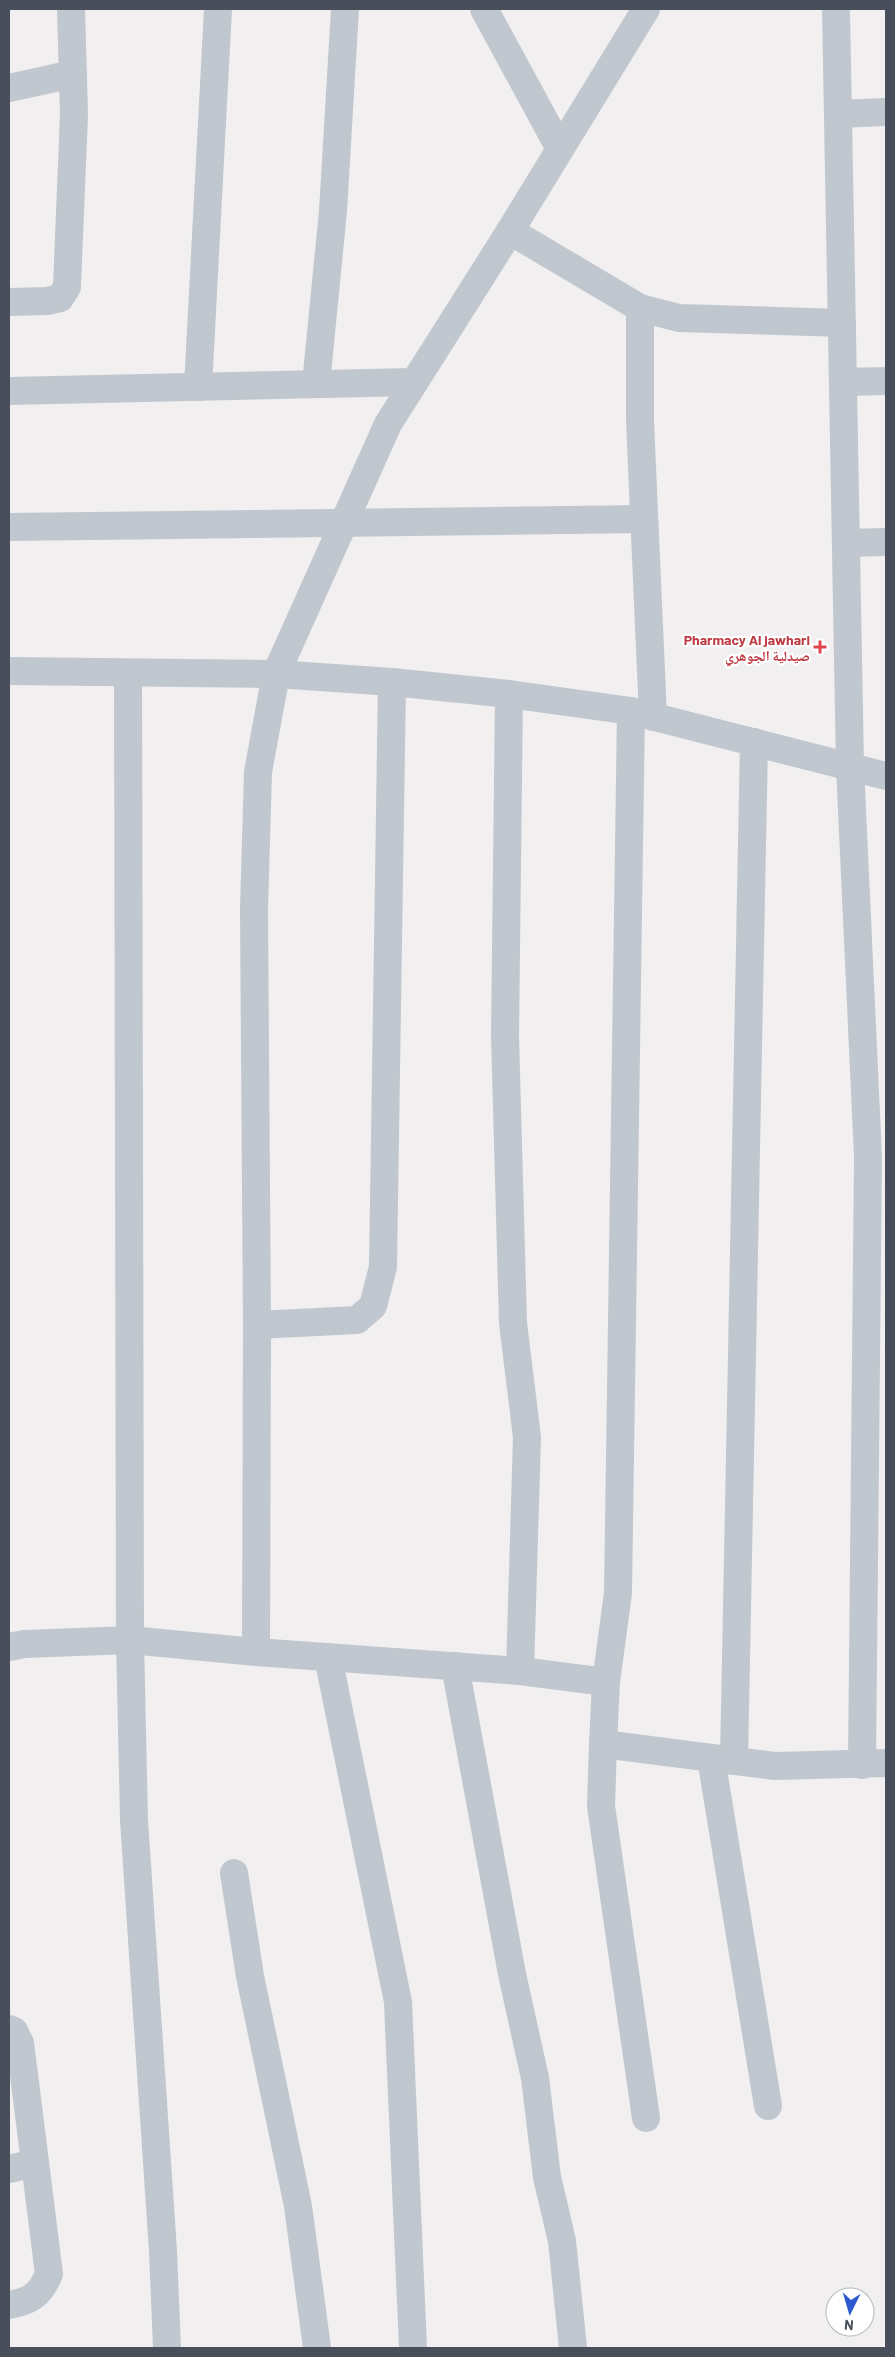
<svg xmlns="http://www.w3.org/2000/svg" width="895" height="2357" font-family="Barlow,'Noto Naskh Arabic',sans-serif">
<rect width="100%" height="100%" fill="#f1efef"/>
<g fill="none" stroke-linecap="round" stroke-linejoin="round">
<!-- minor -->
<g stroke="#c1c7cf" stroke-width="28">
<path d="M484,9L559,147"/>
<path d="M836,9L850,766L868,1157L862,1765"/>
<path d="M9,88L73,74"/>
<path d="M838,114L886,112"/>
<path d="M510,231L640,308L679,318L842,323"/>
<path d="M9,302L47,301L60,298L67,287L74,114L71,9"/>
<path d="M640,308V421L653,717"/>
<path d="M843,382L886,381"/>
<path d="M316,384L333,211L345,9"/>
<path d="M198,387L218,9"/>
<path d="M9,391L414,382"/>
<path d="M9,527L644,519"/>
<path d="M846,543L886,542"/>
<path d="M9,671L276,674L392,682L509,694L631,711L886,776"/>
<path d="M128,673L130,1640L134,1820L163,2251L167,2348"/>
<path d="M509,694L505,1036L513,1323L527,1437L520,1671"/>
<path d="M257,1325L357,1320L373,1306L383,1267L392,682"/>
<path d="M9,1647L24,1644L130,1640L256,1652L520,1671L606,1682L603,1744L775,1766L886,1763"/>
<path d="M256,1652L257,1325L254,909L258,772L276,674L388,424L510,231L646,9"/>
<path d="M328,1657L398,2002L413,2348"/>
<path d="M455,1666L512,1974L535,2078L547,2177L562,2241L573,2348"/>
<path d="M606,1682L618,1593L631,711"/>
<path d="M603,1744L601,1806L646,2118"/>
<path d="M711,1758L768,2106"/>
<path d="M734,1761L754,742"/>
<path d="M234,1873L250,1976L298,2206L317,2348"/>
<path d="M9,2029L14,2031L20,2043L49,2274C40,2295 31,2301 9,2305"/>
<path d="M9,2169L35,2163"/>
</g>
</g>
<!-- markers -->
<path fill="#e0444e" stroke="#fff" stroke-width="2" d="M817.5 639.5h5v5h5v5h-5v5h-5v-5h-5v-5h5z"/>
<g text-anchor="middle" dominant-baseline="central" stroke-width="4.5" stroke-linejoin="round" paint-order="stroke">
<!-- health labels -->
<g font-size="14" font-weight="bold" fill="#be3a42" stroke="#fff" text-anchor="end">
<text x="810" y="639">Pharmacy Al jawhari<tspan x="810" dy="16">صيدلية الجوهري</tspan></text>
</g>
</g>
<!-- border -->
<rect width="895" height="2357" fill="none" stroke="#494f5a" stroke-width="20"/>
<!-- north arrow -->
<g transform="translate(850 2312) rotate(185)"><circle r="24" fill="#ffffff" stroke="#b6b9bd"/>
<path d="M0-4L9 19L0 12L-9 19Z" fill="#2c5acf"/>
<text y="-8" font-size="14" font-weight="bold" text-anchor="middle" fill="#494f5a">N</text>
</g>
</svg>
